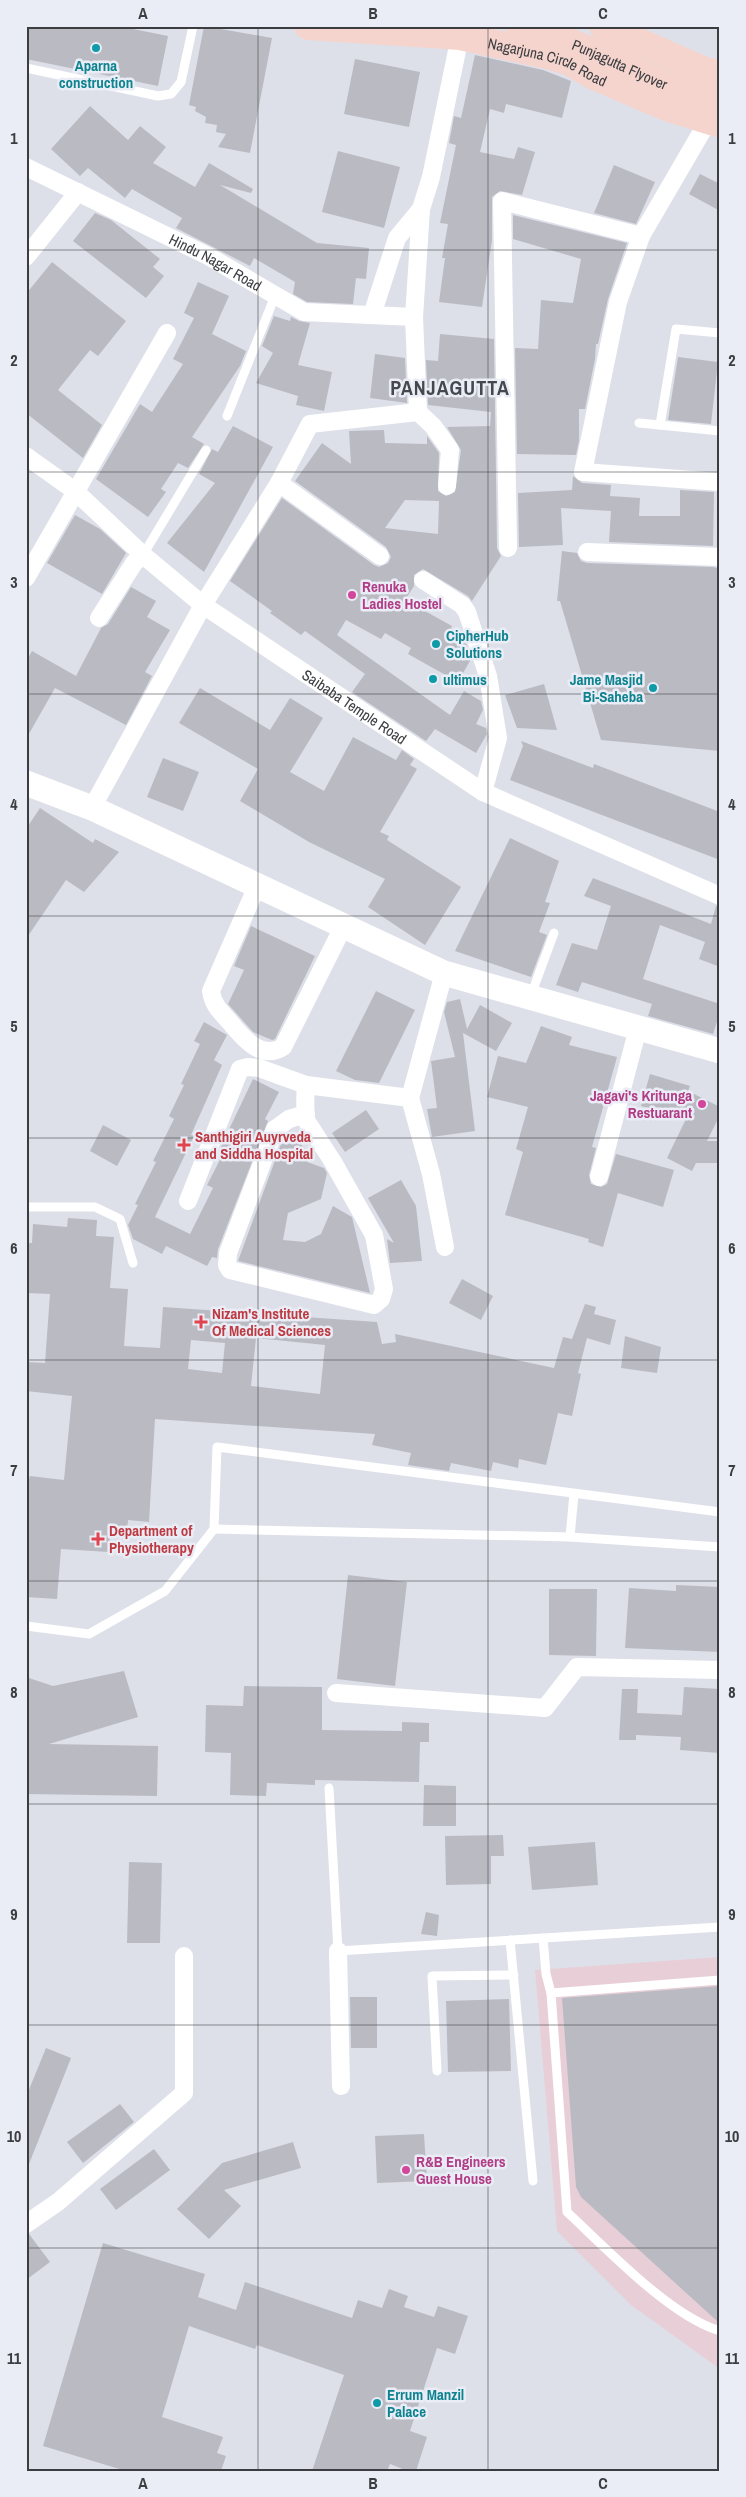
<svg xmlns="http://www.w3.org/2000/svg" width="746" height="2497" font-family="'Archivo Narrow',sans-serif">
<rect width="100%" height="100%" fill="#dde0e9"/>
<!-- commercial -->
<path fill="#e8cfd7" d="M720,1957V2369L631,2305L557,2231L535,1970Z"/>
<!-- building -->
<g fill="#babac3" fill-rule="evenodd">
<path d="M26,26H118L168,36L158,86L26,59Z"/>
<path d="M204,26L272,38L250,153L218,147L226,134L216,132L217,125L205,123L206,117L195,111L196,107L189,105Z"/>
<path d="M475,55L543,70L571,81L562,118L506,104L504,113L490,109L480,152L514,159L518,147L535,152L522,195L500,191L492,197V240L482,307L439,302L445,258H442L448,224L440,223L456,145L449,143L454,116L461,118Z"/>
<path d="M355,59L420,72L409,127L344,114Z"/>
<path d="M90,106L128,140L140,126L166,147L153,163L195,187L209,163L253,189L251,193L220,185L317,243L369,248L366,279L356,278L353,304L307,302L293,294L295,282L254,258L250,266L176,228L182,218L132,189L125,198L88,168L80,176L51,149Z"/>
<path d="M338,151L400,167L384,228L322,212Z"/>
<path d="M614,165L655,182L636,224L594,213Z"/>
<path d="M700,174L720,184V211L689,194Z"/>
<path d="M95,213L111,220L160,259L153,267L164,276L146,298L73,241Z"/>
<path d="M513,215L627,243L608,299L598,344H596L595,359L585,409H579V441L576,455L517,454L515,348L538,349L541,300L573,303L581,259L513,239Z"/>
<path d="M52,262L126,321L98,356L90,350L58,390L102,425L83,458L26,413V294Z"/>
<path d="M198,282L229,296L212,334L246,351L240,366L192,437L204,444L188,468L178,463L161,489L166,492L148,517L96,479L140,404L152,412L183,364L173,359L194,318L184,313Z"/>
<path d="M274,316L290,321L291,317L299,321L310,323L298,365L332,372L324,411L296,405L298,396L256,383L273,353L262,346Z"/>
<path d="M440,334L494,339L497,548L501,556L472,601L468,596L423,569L414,575V586L405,600L452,626L451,628L464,635L467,646L463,653L471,659L458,682L408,654L411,648L385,633L381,639L346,620L337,635L450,715L464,691L481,701L483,710L476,724L486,728L487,734L476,753L435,729L426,741L352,692L365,674L305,631L301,635L270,613L272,611L230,581L282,498L374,565L379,567L388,563L391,557L386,547L295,481L322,443L351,464L349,431L384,430L385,443L427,444V436L439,453L438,491L446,496L455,492L461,450L447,427L490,426L491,412L428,405L426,360L438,361ZM405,500L439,501L438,534L385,528Z"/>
<path d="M375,354L405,358L407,403L370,398Z"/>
<path d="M678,357L718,362L711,424L668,420Z"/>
<path d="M233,426L273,447L204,572L167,543L215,483L199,474L212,449L218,452Z"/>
<path d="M573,476L582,483L611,485L610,496L640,498L639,516H680V490L714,492L713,546L609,542L611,511L561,508L563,545L519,547L518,493L572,490Z"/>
<path d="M75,515L100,529L126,553L102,594L47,563Z"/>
<path d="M562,551L577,553L581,561L587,563L713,567L720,569V751L601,740L560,601H557Z"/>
<path d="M131,587L156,601L147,617L170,630L145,672L152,676L126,725L55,688L26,739V662L32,651L76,676L101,628L108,624Z"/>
<path d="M544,684L557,730L517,728L505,695Z"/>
<path d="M200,688L270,730L290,698L323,718L290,772L324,791L353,737L396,760L402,750L414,759L410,765L417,769L380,832L389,836L387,840L461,887L425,945L368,907L385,879L309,842L240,801L258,769L179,723Z"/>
<path d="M521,741L593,768L594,764L720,812V860L510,780L523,746Z"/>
<path d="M163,758L199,772L183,811L147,797Z"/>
<path d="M40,808L93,843L95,839L119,852L84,892L66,880L26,939V829Z"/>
<path d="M510,838L559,861L545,902L550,903L539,932L547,935L531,977L455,951Z"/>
<path d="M593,878L711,924L716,906H720V967L699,959L705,942L660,925L643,979L720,1004V1012L713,1034L648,1016L652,1004L582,982L578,992L556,985L572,943L597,950L611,906L584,896Z"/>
<path d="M251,926L315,956L275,1039L272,1040L253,1032L228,1004L244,970L234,966Z"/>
<path d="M376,991L415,1010L379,1083L355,1080L336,1071Z"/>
<path d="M460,999L467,1029L480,1005L512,1023L496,1051L463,1033L475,1131L432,1137L427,1109L437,1108L431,1061L455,1057L444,1012L447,1002Z"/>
<path d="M204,1022L227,1035L214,1060L222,1065L191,1135L194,1136L155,1217L190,1234L213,1188L207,1185L224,1152L220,1150L224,1140L253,1079L279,1092L265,1119L268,1121L218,1249L217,1258L212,1257L207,1266L166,1246L162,1254L133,1239L128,1225L138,1205L135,1204L156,1162L153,1161L174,1119L169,1116L184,1085L181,1084L200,1044L194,1041Z"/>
<path d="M541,1026L572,1037L569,1045L617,1057L592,1147L596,1148L589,1175L591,1184L601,1187L607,1184L616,1154L674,1170L663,1207L618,1193L603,1247L588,1242L589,1239L505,1215L523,1152L516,1149L528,1107L487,1097L498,1056L526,1063Z"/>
<path d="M650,1074L690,1086L688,1091L720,1107V1115L707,1141H720V1163H696L692,1171L667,1158L686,1119L641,1106Z"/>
<path d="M366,1110L379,1129L345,1152L332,1133Z"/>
<path d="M103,1125L131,1140L117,1166L90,1151Z"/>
<path d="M289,1132L311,1155L307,1162L324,1168L327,1173L321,1199L288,1213L283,1240L305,1242L321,1234L333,1206L352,1217L370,1293L238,1261L284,1136Z"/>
<path d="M401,1180L416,1206L422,1261L390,1263L387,1239L394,1243L368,1198Z"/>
<path d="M68,1218L97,1220L96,1236L114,1237L110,1288L128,1289L124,1346L160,1348L163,1307L377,1322L382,1344L396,1342L395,1334L554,1368L563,1337L572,1339L585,1304L596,1307L594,1314L616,1320L610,1345L587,1338L578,1373L581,1374L572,1416L558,1413L546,1465L519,1459L518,1468L493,1462L491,1471L451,1463L449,1471L408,1465L411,1453L372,1445L375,1434L155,1419L149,1522L128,1520L127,1535L110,1534L109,1552L61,1549L57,1599L26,1597V1479H29L30,1476L64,1480L72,1396L26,1391V1362L45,1363L50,1294L26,1293V1243H32L33,1224L67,1227ZM256,1338L325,1345L320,1394L251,1386ZM191,1340L225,1343L222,1373L188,1369Z"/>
<path d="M462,1279L493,1296L481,1320L449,1303Z"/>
<path d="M625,1336L661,1347L657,1373L621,1368Z"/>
<path d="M348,1575L407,1582L395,1686L337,1679Z"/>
<path d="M676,1585L720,1587V1652L625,1648L629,1588L676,1591Z"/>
<path d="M549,1589H597L596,1656L549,1655Z"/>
<path d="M124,1671L138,1717L49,1744L158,1746L157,1796L26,1794V1677L53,1686Z"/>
<path d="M244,1686L322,1687V1730L402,1731V1722L429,1723V1742H420L419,1782L315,1780V1785L267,1783L266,1796L230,1795L231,1753L205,1752L206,1705L243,1706Z"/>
<path d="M684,1687L720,1689V1753L680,1750L681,1737L636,1735V1740H619L622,1689H638L637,1713L682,1715Z"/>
<path d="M424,1785L456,1786V1826H423Z"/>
<path d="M503,1835L504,1856H491V1884L446,1885L445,1836Z"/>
<path d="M595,1842L598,1885L532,1890L528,1847Z"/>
<path d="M129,1862L162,1863L160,1943H127Z"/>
<path d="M426,1912L439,1915L437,1936L421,1934Z"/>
<path d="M720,1986V2322H718L581,2197L576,2187L562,1998Z"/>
<path d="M350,1997H377V2048H351Z"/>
<path d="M509,1999L511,2071L448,2072L446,2001Z"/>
<path d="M46,2048L71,2058L27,2169L26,2097Z"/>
<path d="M120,2104L134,2122L83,2163L67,2142Z"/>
<path d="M424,2134L427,2181L377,2183L375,2136Z"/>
<path d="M293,2142L301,2168L224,2190L241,2206L209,2239L177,2209L222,2163Z"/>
<path d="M154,2149L170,2170L116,2210L100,2189Z"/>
<path d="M29,2234L50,2262L26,2280V2235Z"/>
<path d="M103,2243L205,2274L198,2297L236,2310L245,2282L352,2318L358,2300L382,2308L389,2289L408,2296L404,2307L434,2317L438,2306L468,2316L455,2354L437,2348L410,2431L427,2437L416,2471H408L390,2464L387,2471H312L344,2375L257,2345L255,2349L189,2326L162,2417L223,2437L217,2453L226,2456L221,2471H126L43,2446Z"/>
</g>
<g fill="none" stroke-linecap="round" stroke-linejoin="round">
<!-- lane -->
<g stroke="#fff" stroke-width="9">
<path d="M26,68L158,96L171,94L181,82L193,26"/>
<path d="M227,416L275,296"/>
<path d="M639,423L720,431"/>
<path d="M660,425L676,329L720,333"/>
<path d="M143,555L206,450"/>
<path d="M531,995L554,933"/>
<path d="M26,1207H95L120,1219L133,1263"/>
<path d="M214,1529L570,1537L720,1547"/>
<path d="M570,1537L574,1494"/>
<path d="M26,1626L89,1634L165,1591L214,1529L217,1447L720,1512"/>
<path d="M329,1788L338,1951L720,1927"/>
<path d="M543,1938L546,1974L551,1993L567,2212C606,2248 668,2314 717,2330L720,2328"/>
<path d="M510,1940L533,2181"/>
<path d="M551,1993L720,1980"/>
<path d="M437,2071L432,1976L514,1975"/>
</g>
<!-- street -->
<g stroke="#fff" stroke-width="18">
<path d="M708,121L641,236L618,302L583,472L720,482"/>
<path id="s1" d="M26,167L208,256L304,312L414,317"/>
<path d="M26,257L78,192"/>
<path d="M372,315L397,238L421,209"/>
<path d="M418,412L433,426L450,450L447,486"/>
<path id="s2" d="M26,456L75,491L143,555L203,605L483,792L720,896"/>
<path d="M279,483L380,556"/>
<path d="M508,548L502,201L641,236"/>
<path d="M587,552L720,557"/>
<path d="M26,578L167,333"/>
<path d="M423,580L462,605L467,612L488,676L498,738L483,792"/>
<path d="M99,618L134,563L143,555"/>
<path d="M92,808L203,605L279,483L310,424L418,412L414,317L421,209L431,177L460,36"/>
<path d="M257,886L211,991C213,1005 220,1011 229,1021C242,1037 261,1061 283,1047L343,927"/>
<path d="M410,1098L431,1174L445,1247"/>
<path d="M306,1114L289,1119L275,1129L228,1253L227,1265L230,1270L374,1305L381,1299L384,1289L374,1235L333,1162L306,1120C305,1108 305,1097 306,1085"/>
<path d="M599,1177L638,1028"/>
<path d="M188,1201L240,1069L248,1067L259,1068L306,1085L410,1098L444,973"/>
<path d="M336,1693L545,1708L577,1667L720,1670"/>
<path d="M338,1951L341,2086"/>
<path d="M26,2224L58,2202L184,2093V1956"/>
</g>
<!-- secondary -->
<path stroke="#fff" stroke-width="25" d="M26,783L92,808L444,973L720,1051"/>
<!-- primary -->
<g stroke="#f5d4ce" stroke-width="28">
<path id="s3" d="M308,26L460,36L547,55L568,61L596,77L666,107L720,124"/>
<path id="s4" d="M519,26C590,42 651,86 720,102"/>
<path d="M603,26L705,71L720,74"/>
</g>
</g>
<!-- grid -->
<path fill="none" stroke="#3b3d40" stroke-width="1" stroke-opacity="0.55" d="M258,26V2471M488,26V2471M26,250H720M26,472H720M26,694H720M26,916H720M26,1138H720M26,1360H720M26,1581H720M26,1804H720M26,2025H720M26,2248H720"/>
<!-- markers -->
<g fill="#0f9aa8" stroke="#eaedf6" stroke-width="2">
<circle cx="96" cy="48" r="5"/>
<circle cx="436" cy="644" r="5"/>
<circle cx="433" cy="679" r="5"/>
<circle cx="653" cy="688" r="5"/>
<circle cx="377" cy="2403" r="5"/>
</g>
<g fill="#d1479c" stroke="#eaedf6" stroke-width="2">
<circle cx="352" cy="595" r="5"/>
<circle cx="702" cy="1104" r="5"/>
<circle cx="406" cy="2170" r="5"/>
</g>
<g fill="#e0444e" stroke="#eaedf6" stroke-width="2">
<path d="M181.5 1137.5h5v5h5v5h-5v5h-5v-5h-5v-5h5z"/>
<path d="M198.5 1314.5h5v5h5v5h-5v5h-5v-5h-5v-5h5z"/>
<path d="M95.5 1531.5h5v5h5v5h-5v5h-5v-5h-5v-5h5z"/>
</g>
<g text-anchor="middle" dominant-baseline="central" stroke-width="5" stroke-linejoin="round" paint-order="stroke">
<!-- street labels -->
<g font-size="15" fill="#3b3d40" stroke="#eaedf6">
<text stroke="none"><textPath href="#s3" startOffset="244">Nagarjuna Circle Road</textPath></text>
<text stroke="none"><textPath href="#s4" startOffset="108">Punjagutta Flyover</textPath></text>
<text stroke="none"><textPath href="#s1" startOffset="212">Hindu Nagar Road</textPath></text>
<text stroke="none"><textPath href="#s2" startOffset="414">Saibaba Temple Road</textPath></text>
</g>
<!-- culture labels -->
<g font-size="15" font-weight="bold" fill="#0d838f" stroke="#eaedf6" text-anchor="start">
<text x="96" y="65" text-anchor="middle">Aparna<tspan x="96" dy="17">construction</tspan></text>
<text x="446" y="635">CipherHub<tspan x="446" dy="17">Solutions</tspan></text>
<text x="443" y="679">ultimus</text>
<text x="643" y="679" text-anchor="end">Jame Masjid<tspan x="643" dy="17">Bi-Saheba</tspan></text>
<text x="387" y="2394">Errum Manzil<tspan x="387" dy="17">Palace</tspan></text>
</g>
<!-- hotel labels -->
<g font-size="15" font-weight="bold" fill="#b23c85" stroke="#eaedf6" text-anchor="start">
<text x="362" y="586">Renuka<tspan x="362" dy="17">Ladies Hostel</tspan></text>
<text x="692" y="1095" text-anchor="end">Jagavi's Kritunga<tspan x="692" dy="17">Restuarant</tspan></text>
<text x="416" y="2161">R&amp;B Engineers<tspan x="416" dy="17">Guest House</tspan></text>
</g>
<!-- health labels -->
<g font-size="15" font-weight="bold" fill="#be3a42" stroke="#eaedf6" text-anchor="start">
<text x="195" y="1136">Santhigiri Auyrveda<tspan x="195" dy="17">and Siddha Hospital</tspan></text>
<text x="212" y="1313">Nizam's Institute<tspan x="212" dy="17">Of Medical Sciences</tspan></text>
<text x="109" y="1530">Department of<tspan x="109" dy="17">Physiotherapy</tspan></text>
</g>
<!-- district labels -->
<g font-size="20" font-weight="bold" letter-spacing="1" fill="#45484f" stroke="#eaedf6">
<text x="450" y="387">PANJAGUTTA</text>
</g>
</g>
<!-- border -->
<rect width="746" height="2497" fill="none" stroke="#eaedf6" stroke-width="55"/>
<rect x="28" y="28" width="690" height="2442" fill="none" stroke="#3b3d40" stroke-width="2"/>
<g font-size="16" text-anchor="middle" font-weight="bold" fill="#3b3d40">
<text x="143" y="19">A</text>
<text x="373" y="19">B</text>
<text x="603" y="19">C</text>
<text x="14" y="144">1</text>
<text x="732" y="144">1</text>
<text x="14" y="366">2</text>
<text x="732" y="366">2</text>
<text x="14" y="588">3</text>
<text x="732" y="588">3</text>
<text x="14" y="810">4</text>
<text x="732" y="810">4</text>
<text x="14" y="1032">5</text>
<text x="732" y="1032">5</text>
<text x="14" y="1254">6</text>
<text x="732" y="1254">6</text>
<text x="14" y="1476">7</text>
<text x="732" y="1476">7</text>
<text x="14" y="1698">8</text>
<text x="732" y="1698">8</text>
<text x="14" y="1920">9</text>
<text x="732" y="1920">9</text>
<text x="14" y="2142">10</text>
<text x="732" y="2142">10</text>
<text x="14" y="2364">11</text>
<text x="732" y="2364">11</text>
<text x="143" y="2489">A</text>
<text x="373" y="2489">B</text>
<text x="603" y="2489">C</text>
</g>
</svg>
